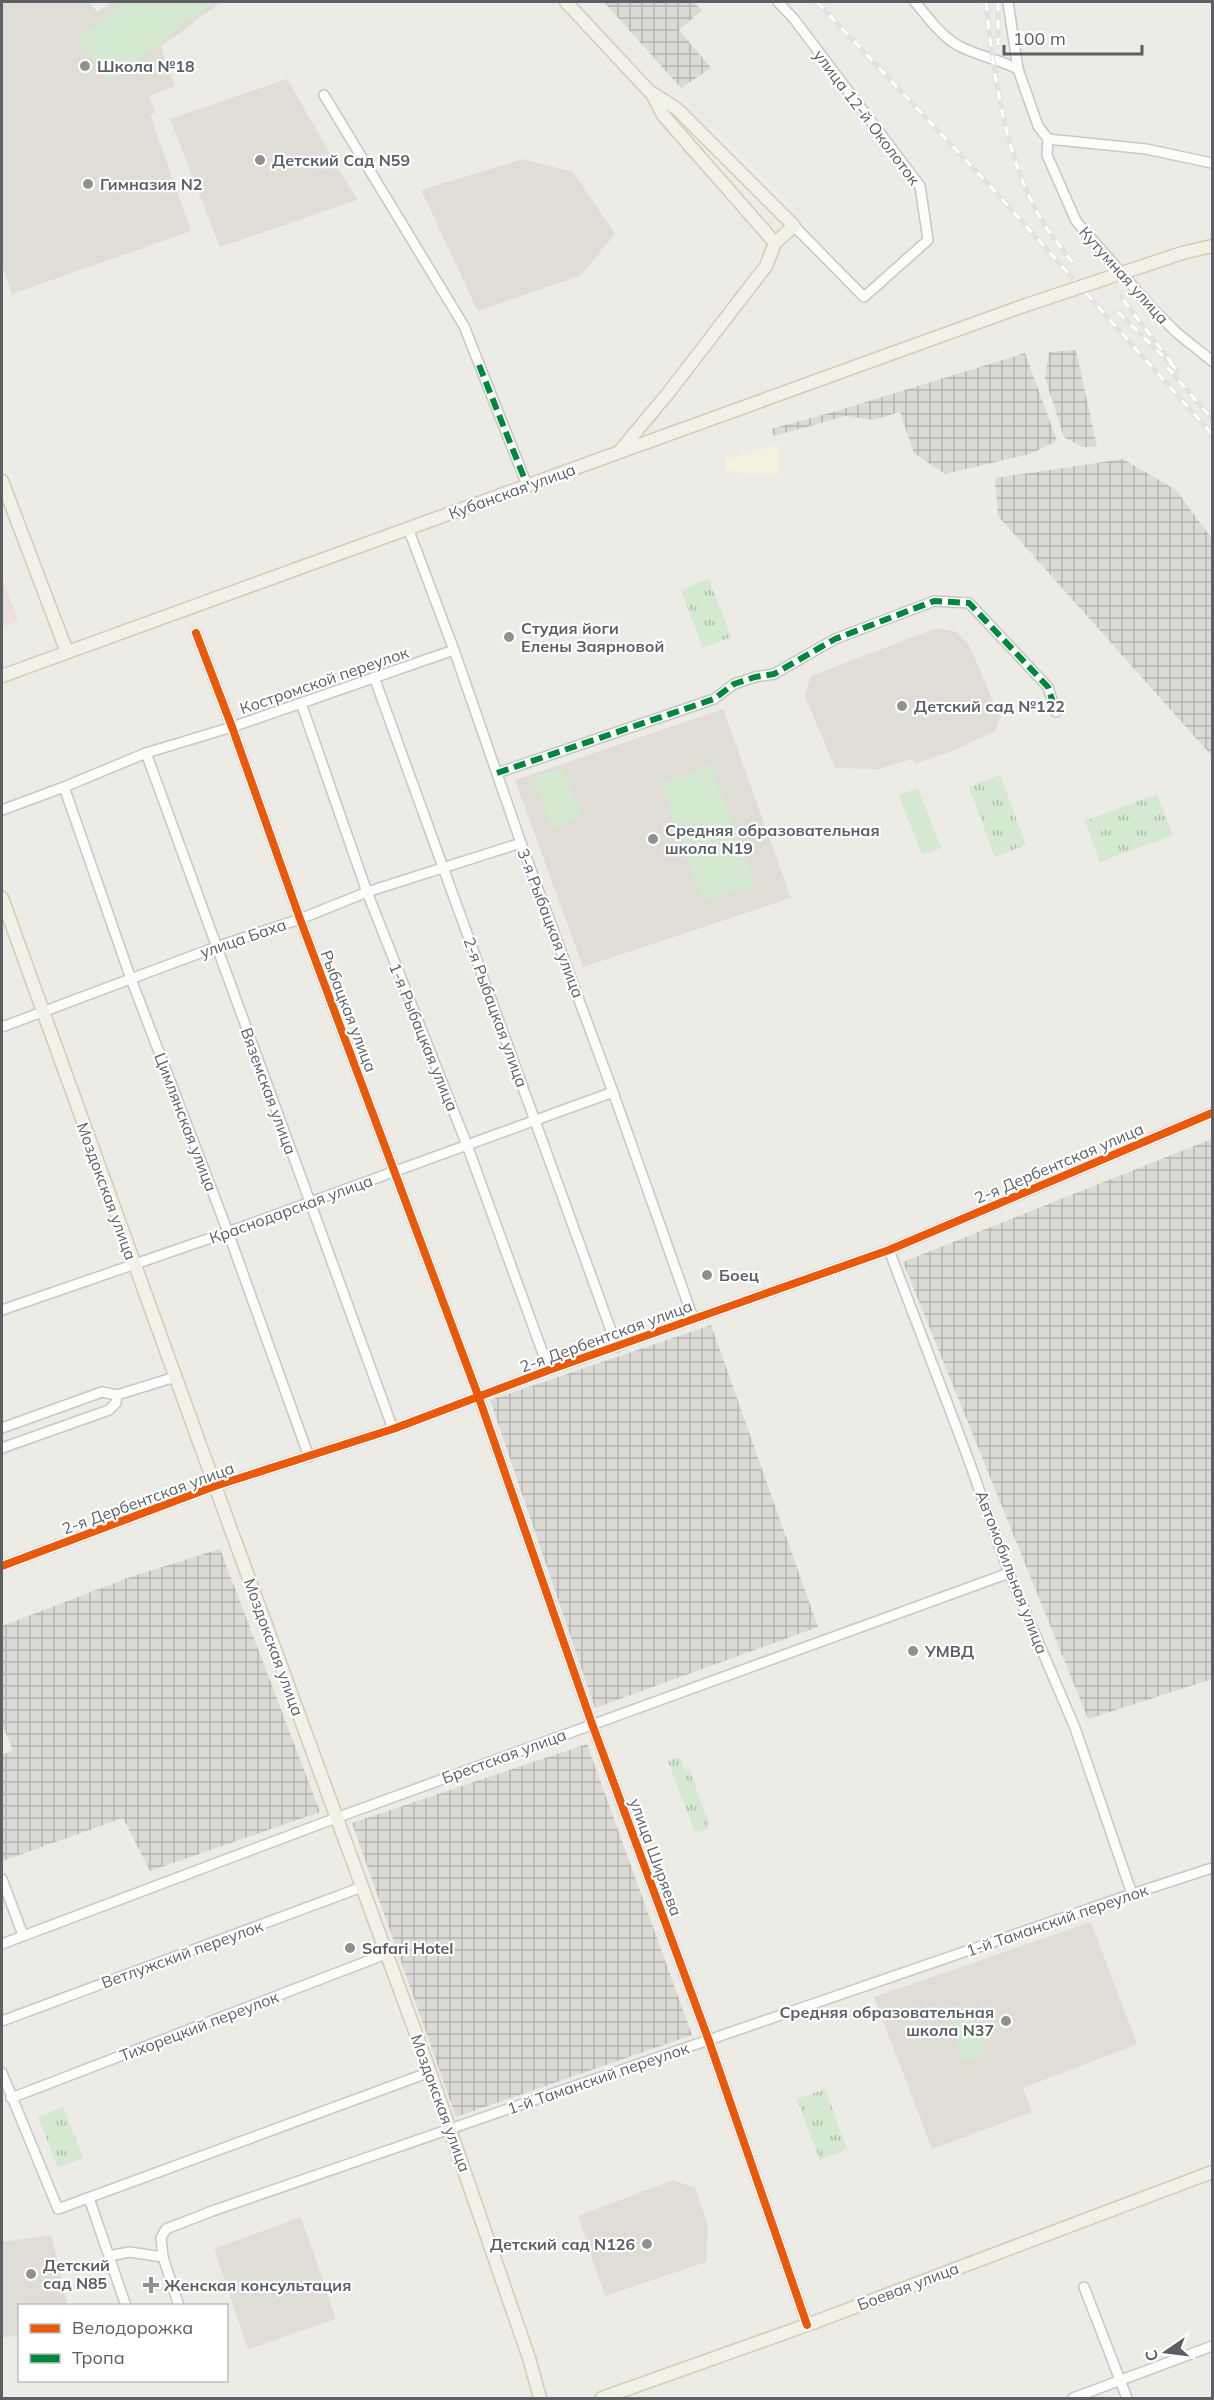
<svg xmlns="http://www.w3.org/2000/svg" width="1214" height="2400" font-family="Mulish,sans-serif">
<defs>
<pattern id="industrial-grid" width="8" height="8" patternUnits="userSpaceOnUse" patternTransform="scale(1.5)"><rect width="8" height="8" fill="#dcdad6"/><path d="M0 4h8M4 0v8" fill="none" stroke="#b6b4b1"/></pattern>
<pattern id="park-tufts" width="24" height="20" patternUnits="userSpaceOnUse" patternTransform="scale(1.5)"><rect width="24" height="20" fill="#d4e8d2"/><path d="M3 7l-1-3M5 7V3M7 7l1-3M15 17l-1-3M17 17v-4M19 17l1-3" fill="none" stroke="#afbfae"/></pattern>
</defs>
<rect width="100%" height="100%" fill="#ecebe6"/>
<!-- commercial -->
<path fill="#f5f1df" d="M779,445L778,476L726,471V459Z"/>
<!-- industrial -->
<g fill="url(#industrial-grid)">
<path d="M604,2H693L702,10L679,30L711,68L681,88Z"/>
<path d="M1076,350L1097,447H1082L1064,437L1045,378L1049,352Z"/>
<path d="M1025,353L1057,441L1030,454L945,474L914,453L900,412L873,420L846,416L774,436L771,429L837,411Z"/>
<path d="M1123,459L1176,490L1212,539V756L998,516L995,478Z"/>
<path d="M1212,1139V1679L1088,1719L903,1262Z"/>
<path d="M711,1325L818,1627L595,1708L490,1400Z"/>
<path d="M220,1549L320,1812L150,1871L123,1818L2,1861V1755L13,1750L2,1724V1626L133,1576Z"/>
<path d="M587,1744L692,2035L456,2117L352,1823Z"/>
</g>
<!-- education -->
<g fill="#dfddd6">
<path d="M2,2H89L97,12L112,2H221L161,47L175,86L149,96L155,113L150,115L191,231L12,294L2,265Z"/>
<path d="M287,79L357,200L220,247L170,119Z"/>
<path d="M523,159L573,172L615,234L581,275L478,311L421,190Z"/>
<path d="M937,628L956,632L969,645L1000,717L995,731L950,752L917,763L912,759L879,769L835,768L805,696L811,676Z"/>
<path d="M723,709L791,898L583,967L515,780Z"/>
<path d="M1091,1922L1137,2044L1023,2088L1032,2112L932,2149L874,1997Z"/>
<path d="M673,2180L695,2188L708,2225L706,2262L605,2296L578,2216Z"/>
<path d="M301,2217L336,2319L248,2349L214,2249Z"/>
<path d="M51,2235L68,2305L20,2306L19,2336L2,2337V2242Z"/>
</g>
<!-- medical -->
<path fill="#ebdfdb" d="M2,577L18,621L2,627Z"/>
<!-- park -->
<g fill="url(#park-tufts)">
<path d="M709,579L731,637L703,648L681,590Z"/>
<path d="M1000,775L1026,845L995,857L969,787Z"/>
<path d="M1157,794L1173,835L1100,862L1085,821Z"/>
<path d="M680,1757L685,1771L689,1769L709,1823L707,1829L701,1832L694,1830L668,1761Z"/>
<path d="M825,2089L847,2149L820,2160L797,2099Z"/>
<path d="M63,2107L83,2158L58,2168L38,2117Z"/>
</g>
<!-- pitch -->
<g fill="#d4e8d2">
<path d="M125,2H213L110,82L77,39Z"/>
<path d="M711,764L756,885L703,901L660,783Z"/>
<path d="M563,768L582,817L553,829L532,778Z"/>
<path d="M918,788L941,848L922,855L899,795Z"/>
<path d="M972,2014L987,2054L963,2062L948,2023Z"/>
</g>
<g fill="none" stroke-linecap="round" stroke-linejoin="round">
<!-- minor casing -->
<g stroke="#c7c7c7" stroke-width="12">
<g id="minor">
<path d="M778,2L794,19L920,186L928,240L864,297L794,226"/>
<path d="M915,2C928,17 942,38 961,47C979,56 1000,60 1018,69L1038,126L1048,139"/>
<path d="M1008,2L1018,69"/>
<path d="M324,95L464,326L527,485"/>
<path d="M1048,139L1047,155L1076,221L1152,308L1177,333L1212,361"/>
<path d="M1048,139L1146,149L1212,163"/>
<path d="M408,528L454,650L521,843L613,1092L693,1318"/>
<path d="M196,633L232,727L300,919L479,1398L592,1724L709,2041L807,2325"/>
<path d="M374,677L617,1347"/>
<path d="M301,703L367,892L467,1145L549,1370"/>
<path d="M146,753L393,1429"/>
<path d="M497,773L714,699L734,684L755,677L774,674L835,639L934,601L969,603L1048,687L1056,712"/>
<path d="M64,787L131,979L228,1232L309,1457"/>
<path d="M2,810L64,787L146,753L232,727L454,650"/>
<path d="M2,1027L216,947L300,919L367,892L521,843"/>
<path d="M889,1250L964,1447L1009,1573L1075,1728L1132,1894"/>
<path d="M2,1310L228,1232L613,1092"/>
<path d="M2,1428L102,1392L117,1395"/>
<path d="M2,1448L109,1410L116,1403L117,1395L175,1377"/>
<path d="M2,1566L215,1486L393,1429L549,1370L889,1250L1212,1113"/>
<path d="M2,1879L23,1935"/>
<path d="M2,1944L336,1818L1009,1573"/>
<path d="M2,2021L362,1887"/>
<path d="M2,2073L58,2209L430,2072"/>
<path d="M11,2098L386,1954"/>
<path d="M89,2198L126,2306"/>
<path d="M109,2256L129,2252L163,2257L161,2238L166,2229L215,2210L1132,1894L1212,1868"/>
<path d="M163,2257L179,2306"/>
<path d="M1084,2287L1127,2398"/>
<path d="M1073,2398L1212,2346"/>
</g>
</g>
<!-- major casing -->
<g stroke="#d3ccb4" stroke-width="15">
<g id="major">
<path d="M566,2L649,91L677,109L794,226L775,243L766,266L669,392L619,452"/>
<path d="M652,94L663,115L775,243"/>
<path d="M1182,253L1212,246"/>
<path d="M2,481L67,652"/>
<path d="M2,676C342,552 682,430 1023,306"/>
<path d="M2,898L215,1486L430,2072L529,2358L540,2398"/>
<path d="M602,2398L807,2325L1212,2172"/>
</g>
</g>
<!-- minor -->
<use href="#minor" stroke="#fcfcfb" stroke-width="9"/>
<!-- major -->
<use href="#major" stroke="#f2f1e8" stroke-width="12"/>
<!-- rail casing -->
<g stroke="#e3e2e2" stroke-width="5">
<g id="rail">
<path d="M817,2L992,188L1212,434"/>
<path d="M986,2C992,66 1004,148 1034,206C1044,227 1059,245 1073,263"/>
<path d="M998,2V45"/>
<path d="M1118,312L1177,370L1121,297"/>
<path d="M1167,367L1212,419"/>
</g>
</g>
<!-- rail -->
<use href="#rail" stroke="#fff" stroke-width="3" stroke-dasharray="9" stroke-linecap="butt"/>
<!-- major-bridge casing -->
<g stroke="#d3ccb4" stroke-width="15" stroke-linecap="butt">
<path id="major-bridge" d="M1023,306L1182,253"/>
</g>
<!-- major-bridge -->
<use href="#major-bridge" stroke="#f2f1e8" stroke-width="12"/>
<!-- quiet -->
<g stroke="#00873e" stroke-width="6" stroke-dasharray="12 6" stroke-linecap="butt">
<path d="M479,365L527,485"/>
<path d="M497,773L714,699L734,684L755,677L774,674L835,639L934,601L969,603L1048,687L1056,712"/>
</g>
<!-- cycleway casing -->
<g stroke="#fff" stroke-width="11">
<g id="cycleway">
<path d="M196,633L232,727L300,919L479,1398L592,1724L709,2041L807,2325"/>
<path d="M2,1566L215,1486L393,1429L549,1370L889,1250L1212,1113"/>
</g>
</g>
<!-- cycleway -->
<use href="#cycleway" stroke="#e8590c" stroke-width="8"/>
</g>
<!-- markers -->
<g fill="#8e9092" stroke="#fff" stroke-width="2">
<circle cx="85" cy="66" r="6"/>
<circle cx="260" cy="160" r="6"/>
<circle cx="88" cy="184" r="6"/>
<circle cx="509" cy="637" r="6"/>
<circle cx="902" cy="706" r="6"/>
<circle cx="653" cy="839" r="6"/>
<circle cx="707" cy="1275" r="6"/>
<circle cx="913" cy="1651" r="6"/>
<circle cx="350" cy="1948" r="6"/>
<circle cx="1006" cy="2021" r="6"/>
<circle cx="647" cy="2244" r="6"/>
<circle cx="31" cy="2274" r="6"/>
<path d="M148 2276h6v6h6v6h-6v6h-6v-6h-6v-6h6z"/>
</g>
<g text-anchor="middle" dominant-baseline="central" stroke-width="4.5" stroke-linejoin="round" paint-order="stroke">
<!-- poi labels -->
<g font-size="16" font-weight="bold" fill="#5c5f64" stroke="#fff" text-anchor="start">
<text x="97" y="66">Школа №18</text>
<text x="272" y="160">Детский Сад N59</text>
<text x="100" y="184">Гимназия N2</text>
<text x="521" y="628">Студия йоги<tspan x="521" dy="18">Елены Заярновой</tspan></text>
<text x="914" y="706">Детский сад №122</text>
<text x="665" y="830">Средняя образовательная<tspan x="665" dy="18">школа N19</tspan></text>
<text x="719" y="1275">Боец</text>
<text x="925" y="1651">УМВД</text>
<text x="362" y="1948">Safari Hotel</text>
<text x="994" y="2012" text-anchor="end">Средняя образовательная<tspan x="994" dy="18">школа N37</tspan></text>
<text x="635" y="2244" text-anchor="end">Детский сад N126</text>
<text x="43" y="2265">Детский<tspan x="43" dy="18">сад N85</tspan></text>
<text x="164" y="2285">Женская консультация</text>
</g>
<!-- street labels -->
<g font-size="16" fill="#5c5f64" stroke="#fff">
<text transform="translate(867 117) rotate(53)">улица 12-й Околоток</text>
<text transform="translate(1124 275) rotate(48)">Кутумная улица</text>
<text transform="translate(512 491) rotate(-20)">Кубанская улица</text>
<text transform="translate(324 680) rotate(-19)">Костромской переулок</text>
<text transform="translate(551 923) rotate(69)">3-я Рыбацкая улица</text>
<text transform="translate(243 938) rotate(-19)">улица Баха</text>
<text transform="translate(349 1011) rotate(69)">Рыбацкая улица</text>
<text transform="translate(496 1012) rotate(70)">2-я Рыбацкая улица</text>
<text transform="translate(424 1037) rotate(68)">1-я Рыбацкая улица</text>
<text transform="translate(269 1091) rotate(70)">Вяземская улица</text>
<text transform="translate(186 1122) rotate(69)">Цимлянская улица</text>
<text transform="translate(1059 1163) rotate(-23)">2-я Дербентская улица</text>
<text transform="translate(107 1191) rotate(70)">Моздокская улица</text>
<text transform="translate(291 1209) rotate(-20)">Краснодарская улица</text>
<text transform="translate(606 1336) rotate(-20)">2-я Дербентская улица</text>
<text transform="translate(148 1498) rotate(-20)">2-я Дербентская улица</text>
<text transform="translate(1012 1572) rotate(69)">Автомобильная улица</text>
<text transform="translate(274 1647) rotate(70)">Моздокская улица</text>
<text transform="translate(504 1756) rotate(-20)">Брестская улица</text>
<text transform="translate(656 1857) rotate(70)">улица Ширяева</text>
<text transform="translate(1057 1920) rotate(-19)">1-й Таманский переулок</text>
<text transform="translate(182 1954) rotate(-20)">Ветлужский переулок</text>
<text transform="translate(199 2026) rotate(-21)">Тихорецкий переулок</text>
<text transform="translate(598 2078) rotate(-19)">1-й Таманский переулок</text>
<text transform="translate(441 2103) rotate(70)">Моздокская улица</text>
<text transform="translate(908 2286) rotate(-21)">Боевая улица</text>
</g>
</g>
<!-- border -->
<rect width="1214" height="2400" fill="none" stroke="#5c5f64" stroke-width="6"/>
<!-- legend -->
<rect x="18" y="2304" width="210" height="78" fill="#ffffff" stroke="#bebfc1" stroke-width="1.5"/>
<rect x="30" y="2324" width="30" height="9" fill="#e8590c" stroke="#bebfc1" stroke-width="1.5"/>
<text x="72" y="2334" font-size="18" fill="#5c5f64">Велодорожка</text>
<rect x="30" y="2354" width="30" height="9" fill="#00873e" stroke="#bebfc1" stroke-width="1.5"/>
<text x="72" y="2364" font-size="18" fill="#5c5f64">Тропа</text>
<!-- north arrow -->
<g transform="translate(1166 2352) rotate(256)" stroke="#ffffff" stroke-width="4.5" paint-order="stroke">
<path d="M0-4.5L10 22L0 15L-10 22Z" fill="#5c5f64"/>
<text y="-9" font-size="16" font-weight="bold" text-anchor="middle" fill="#5c5f64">С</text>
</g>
<!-- scale -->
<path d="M1004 45v9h138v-9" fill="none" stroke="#5c5f64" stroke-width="3"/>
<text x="1013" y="45" font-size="18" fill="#5c5f64" stroke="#ffffff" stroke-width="4.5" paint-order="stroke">100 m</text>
</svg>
